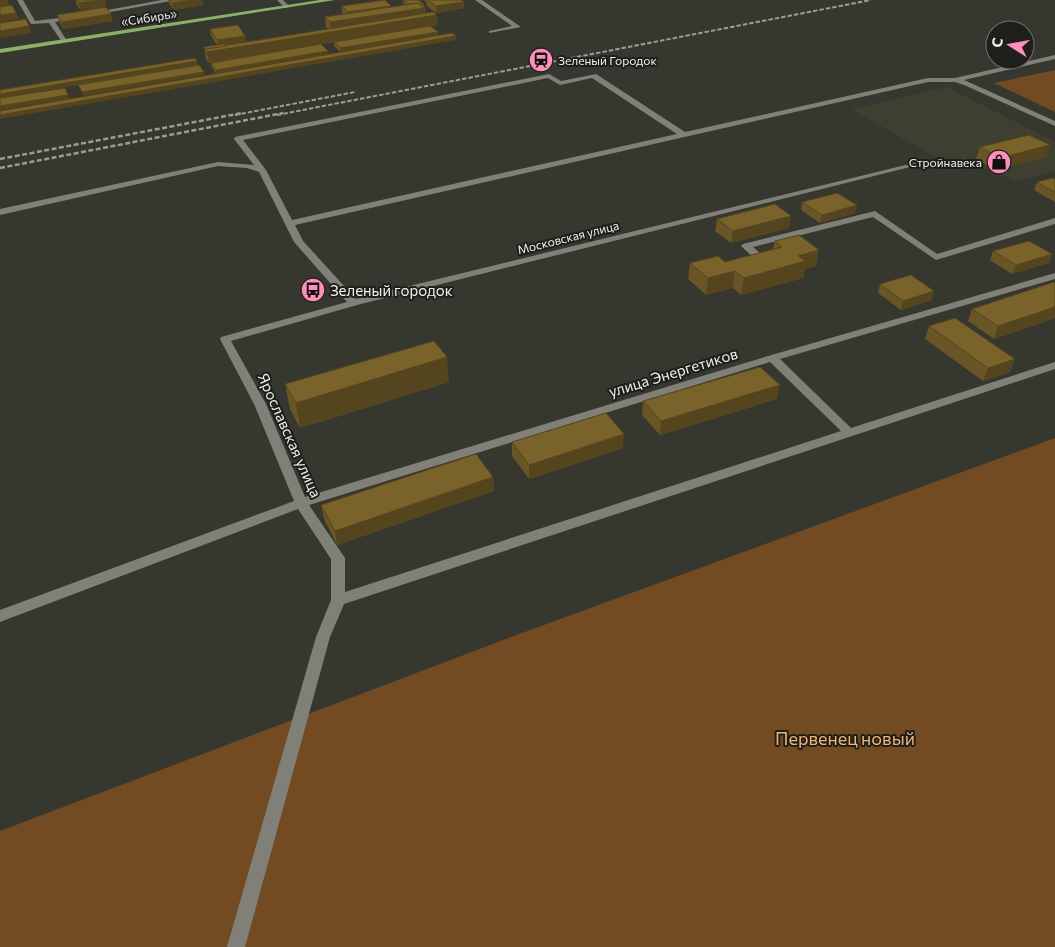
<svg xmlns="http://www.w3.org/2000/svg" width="1055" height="947" font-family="Commissioner,sans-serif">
<rect width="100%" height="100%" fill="#36372f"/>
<!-- built -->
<path fill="#3e3f31" d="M947,87L1055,142V172L1017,181L964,160L946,163L851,109Z"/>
<!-- green -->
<g fill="#724b23">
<path d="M1055,70V112L994,83Z"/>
<path d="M1055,438V947H0V831L511,637Z"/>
</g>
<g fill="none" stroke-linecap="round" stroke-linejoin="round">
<!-- minor -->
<g fill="#808078" fill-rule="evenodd">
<path d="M17,0H23L35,21L76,16V18L55,22L67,41L66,42H62L49,23L31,24Z"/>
<path d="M162,0H176L94,15L91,13Z"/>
<path d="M277,0H283L290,7L285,8Z"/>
<path d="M475,0H482L521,27L489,33V31L512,26Z"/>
<path d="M1055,55V59L964,80L1055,121V126L964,85L955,82H928L295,225L303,241L356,299L918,162L922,164L357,305L231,341L266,404L305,497L768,356L1055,273V279L780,359L851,428L1055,362V369L344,604L330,637L245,947H227L316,637L331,600V559L298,509L0,622V610L294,501L254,404L220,339L221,337L347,302L294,242L259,172L247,168L218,166L0,215V209L218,162L254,165L234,139L235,137L549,74L561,81L596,74L685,132L928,78H955ZM548,78L560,85L592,78L677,134L292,220L266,170L243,140ZM770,362L841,431L345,592V558L309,505Z"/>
<path d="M875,211L937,254L1055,218V224L936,260L873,217L753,247L769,261L764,264H755L753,262L756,260L741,246L743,244Z"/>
</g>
<!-- major -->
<path fill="#8ab166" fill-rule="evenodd" d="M320,0H335L0,53V49Z"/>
<!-- rail-far1 -->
<g stroke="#9c9c96" stroke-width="2" stroke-dasharray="4.5 2" stroke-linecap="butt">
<path d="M235,115L355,92"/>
<path d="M277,115L871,0"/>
</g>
<!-- rail -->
<g stroke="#9c9c96" stroke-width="2.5" stroke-dasharray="5 2.5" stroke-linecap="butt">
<path d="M0,159L242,113"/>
<path d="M0,168L283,113"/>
</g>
</g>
<!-- wall -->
<g fill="#695525">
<path d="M76,0H105L106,6L80,10L76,3Z"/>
<path d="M168,0H202L203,5L174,10L169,3Z"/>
<path d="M403,0L424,4L425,13L438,25L209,63L206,59L204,47L217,45L211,36L210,29L246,42L328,29L326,27L325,17L344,14L342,13V6H391V7L405,5L403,3Z"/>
<path d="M424,0H462L464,2V8L436,13L427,6L426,2Z"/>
<path d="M57,15L113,21L64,29L59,21Z"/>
<path d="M438,32V35L340,52L334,46V42Z"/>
<path d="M328,54L216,73L211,66V63Z"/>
<path d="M1050,145L1046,157L996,170L976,159L980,147Z"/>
<path d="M1055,179V202L1034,190L1037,182Z"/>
<path d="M802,202L855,213L820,223L801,210Z"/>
<path d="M717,219L789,228L731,243L715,231Z"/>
<path d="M775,241L816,266L805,269L803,278L741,295L733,288L706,295L688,279L690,263L725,262L773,249Z"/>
<path d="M993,251L1052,254L1049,263L1012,274L990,260Z"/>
<path d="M1055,283V318L994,339L968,321L972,309Z"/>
<path d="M880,284L932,300L901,310L878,293Z"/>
<path d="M929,326L1015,359L1010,372L983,381L925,339Z"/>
<path d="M449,382L300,428L290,409L285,384Z"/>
<path d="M777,399L660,435L642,415L643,401Z"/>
<path d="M512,442L623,448L529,479L512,456Z"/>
<path d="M493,477L494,491L337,545L324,519L321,505Z"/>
</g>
<!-- shaded-wall -->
<g fill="#55451e">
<path d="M0,0H8L9,5L0,6Z"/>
<path d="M100,0H105L106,6L80,10L79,3Z"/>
<path d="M194,0H202L203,5L174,10L172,3Z"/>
<path d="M464,2V8L436,13V6Z"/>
<path d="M391,6L392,12L348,19L347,12Z"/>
<path d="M424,8L425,17L437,15L438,25L209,63L207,52L331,32L330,22Z"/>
<path d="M16,13L19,19L0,22V15Z"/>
<path d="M111,14L113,21L64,29L62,22Z"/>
<path d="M29,26L31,33L0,38V31Z"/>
<path d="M438,32V35L340,52V48Z"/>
<path d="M245,36L247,43L218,47L217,40Z"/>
<path d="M456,36V40L0,119V115Z"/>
<path d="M328,51V54L216,73V70Z"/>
<path d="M197,61L198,65L0,98V94Z"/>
<path d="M204,72V75L83,96L82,92Z"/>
<path d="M68,95L69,99L0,110V106Z"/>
<path d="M1050,145L1046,157L996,170L1000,158Z"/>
<path d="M857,205L855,213L820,223L822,215Z"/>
<path d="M791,216L789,228L731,243L733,231Z"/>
<path d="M819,250L816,266L805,269L803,278L741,295L744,278L798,256Z"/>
<path d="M1052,254L1049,263L1012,274L1016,265Z"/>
<path d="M735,271L733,288L706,295L708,278Z"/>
<path d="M934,291L932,300L901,310L903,301Z"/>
<path d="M1055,307V318L994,339L998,326Z"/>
<path d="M447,357L449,382L300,428L296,403Z"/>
<path d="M1015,359L1010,372L983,381L988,368Z"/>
<path d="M780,385L777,399L660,435L661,421Z"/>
<path d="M624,434L623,448L529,479V465Z"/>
<path d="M493,477L494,491L337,545L335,531Z"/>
</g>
<!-- building -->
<g fill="#7a632b" stroke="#55451e">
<path d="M77,0H100L79,3Z"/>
<path d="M170,0H194L172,3Z"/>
<path d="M385,0L391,6L347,12L342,6Z"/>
<path d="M403,0H418L424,4H420L418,3L409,4Z"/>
<path d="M427,0H462L464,2L436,6Z"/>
<path d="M418,3L424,8L330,22L325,17Z"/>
<path d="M12,5L16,13L0,15V7Z"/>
<path d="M106,7L111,14L62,22L57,15Z"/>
<path d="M433,12L437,15L207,52L204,49Z"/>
<path d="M26,19L29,26L0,31V23Z"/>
<path d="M238,25L245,36L217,40L210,29Z"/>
<path d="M430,26L438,32L340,48L334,42Z"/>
<path d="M452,33L456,36L0,115V111Z"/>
<path d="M224,44L226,46L205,49L204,47Z"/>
<path d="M321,44L328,51L216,70L211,63Z"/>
<path d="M195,58L197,61L0,94V90Z"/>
<path d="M199,65L204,72L82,92L78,85Z"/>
<path d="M65,88L68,95L0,106V98Z"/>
<path d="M1029,135L1050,145L1000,158L980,147Z"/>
<path d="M1053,178L1055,179V192L1037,182Z"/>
<path d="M837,193L857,205L822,215L802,202Z"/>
<path d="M775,204L791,216L733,231L717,219Z"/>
<path d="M799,235L819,250L798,256L806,261L744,278L735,271L708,278L690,263L718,256L725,262L782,247L775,241Z"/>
<path d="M1029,241L1052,254L1016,265L993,251Z"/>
<path d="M911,275L934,291L903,301L880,284Z"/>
<path d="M1054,282L1055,283V307L998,326L972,309Z"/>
<path d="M955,318L1015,359L988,368L929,326Z"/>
<path d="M434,341L447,357L296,403L285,384Z"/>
<path d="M760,367L780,385L661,421L643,401Z"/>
<path d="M606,413L624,434L529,465L512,442Z"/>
<path d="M476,454L493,477L335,531L321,505Z"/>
</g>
<!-- icons -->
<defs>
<g id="station-disc" transform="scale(1.25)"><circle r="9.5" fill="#fe8ebc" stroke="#1e1e1b"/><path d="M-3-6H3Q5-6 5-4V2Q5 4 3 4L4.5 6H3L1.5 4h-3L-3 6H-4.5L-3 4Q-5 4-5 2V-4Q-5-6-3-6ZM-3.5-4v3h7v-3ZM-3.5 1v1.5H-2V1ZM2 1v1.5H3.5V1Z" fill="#111"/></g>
<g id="shop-disc" transform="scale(1.25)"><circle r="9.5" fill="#fe8ebc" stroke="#1e1e1b"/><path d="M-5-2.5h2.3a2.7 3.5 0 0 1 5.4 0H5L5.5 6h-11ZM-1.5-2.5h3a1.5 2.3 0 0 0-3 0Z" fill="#111"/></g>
<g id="bus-disc" transform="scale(1.25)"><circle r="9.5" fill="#fe8ebc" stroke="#1e1e1b"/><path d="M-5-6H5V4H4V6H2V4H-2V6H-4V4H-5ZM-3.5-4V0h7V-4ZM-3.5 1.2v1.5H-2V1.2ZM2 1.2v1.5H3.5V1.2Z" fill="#111"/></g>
</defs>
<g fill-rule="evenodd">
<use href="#station-disc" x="541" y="60"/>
<use href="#shop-disc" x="999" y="162"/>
<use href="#bus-disc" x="313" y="290"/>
</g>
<g text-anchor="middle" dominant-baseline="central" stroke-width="4" stroke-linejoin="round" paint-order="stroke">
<!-- far-street labels -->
<g font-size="12" fill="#f1f1ec" stroke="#1e1e1b">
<text transform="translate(149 17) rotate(-9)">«Сибирь»</text>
<text transform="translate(568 237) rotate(-14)">Московская улица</text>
</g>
<!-- far-poi labels -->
<g font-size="12" fill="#f1f1ec" stroke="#1e1e1b" text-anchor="start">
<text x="558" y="60">Зеленый Городок</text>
<text x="982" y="162" text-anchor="end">Стройнавека</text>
</g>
<!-- poi labels -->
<g font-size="15" fill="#f1f1ec" stroke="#1e1e1b" text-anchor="start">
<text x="330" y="290">Зеленый городок</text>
</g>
<!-- street labels -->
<g font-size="15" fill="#f1f1ec" stroke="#1e1e1b">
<text transform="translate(673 372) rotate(-17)">улица Энергетиков</text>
<text transform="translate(290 435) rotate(66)">Ярославская улица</text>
</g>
<!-- near-park labels -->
<g font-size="18" fill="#f4b274" stroke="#1e1e1b">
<text x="845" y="738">Первенец новый</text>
</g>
</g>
<!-- north arrow -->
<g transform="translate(1010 45) rotate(281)"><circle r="24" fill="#1e1e1b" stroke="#72726f"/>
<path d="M0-4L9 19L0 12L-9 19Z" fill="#fe8ebc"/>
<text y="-8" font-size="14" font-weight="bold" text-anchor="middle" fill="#f1f1ec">С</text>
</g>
</svg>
